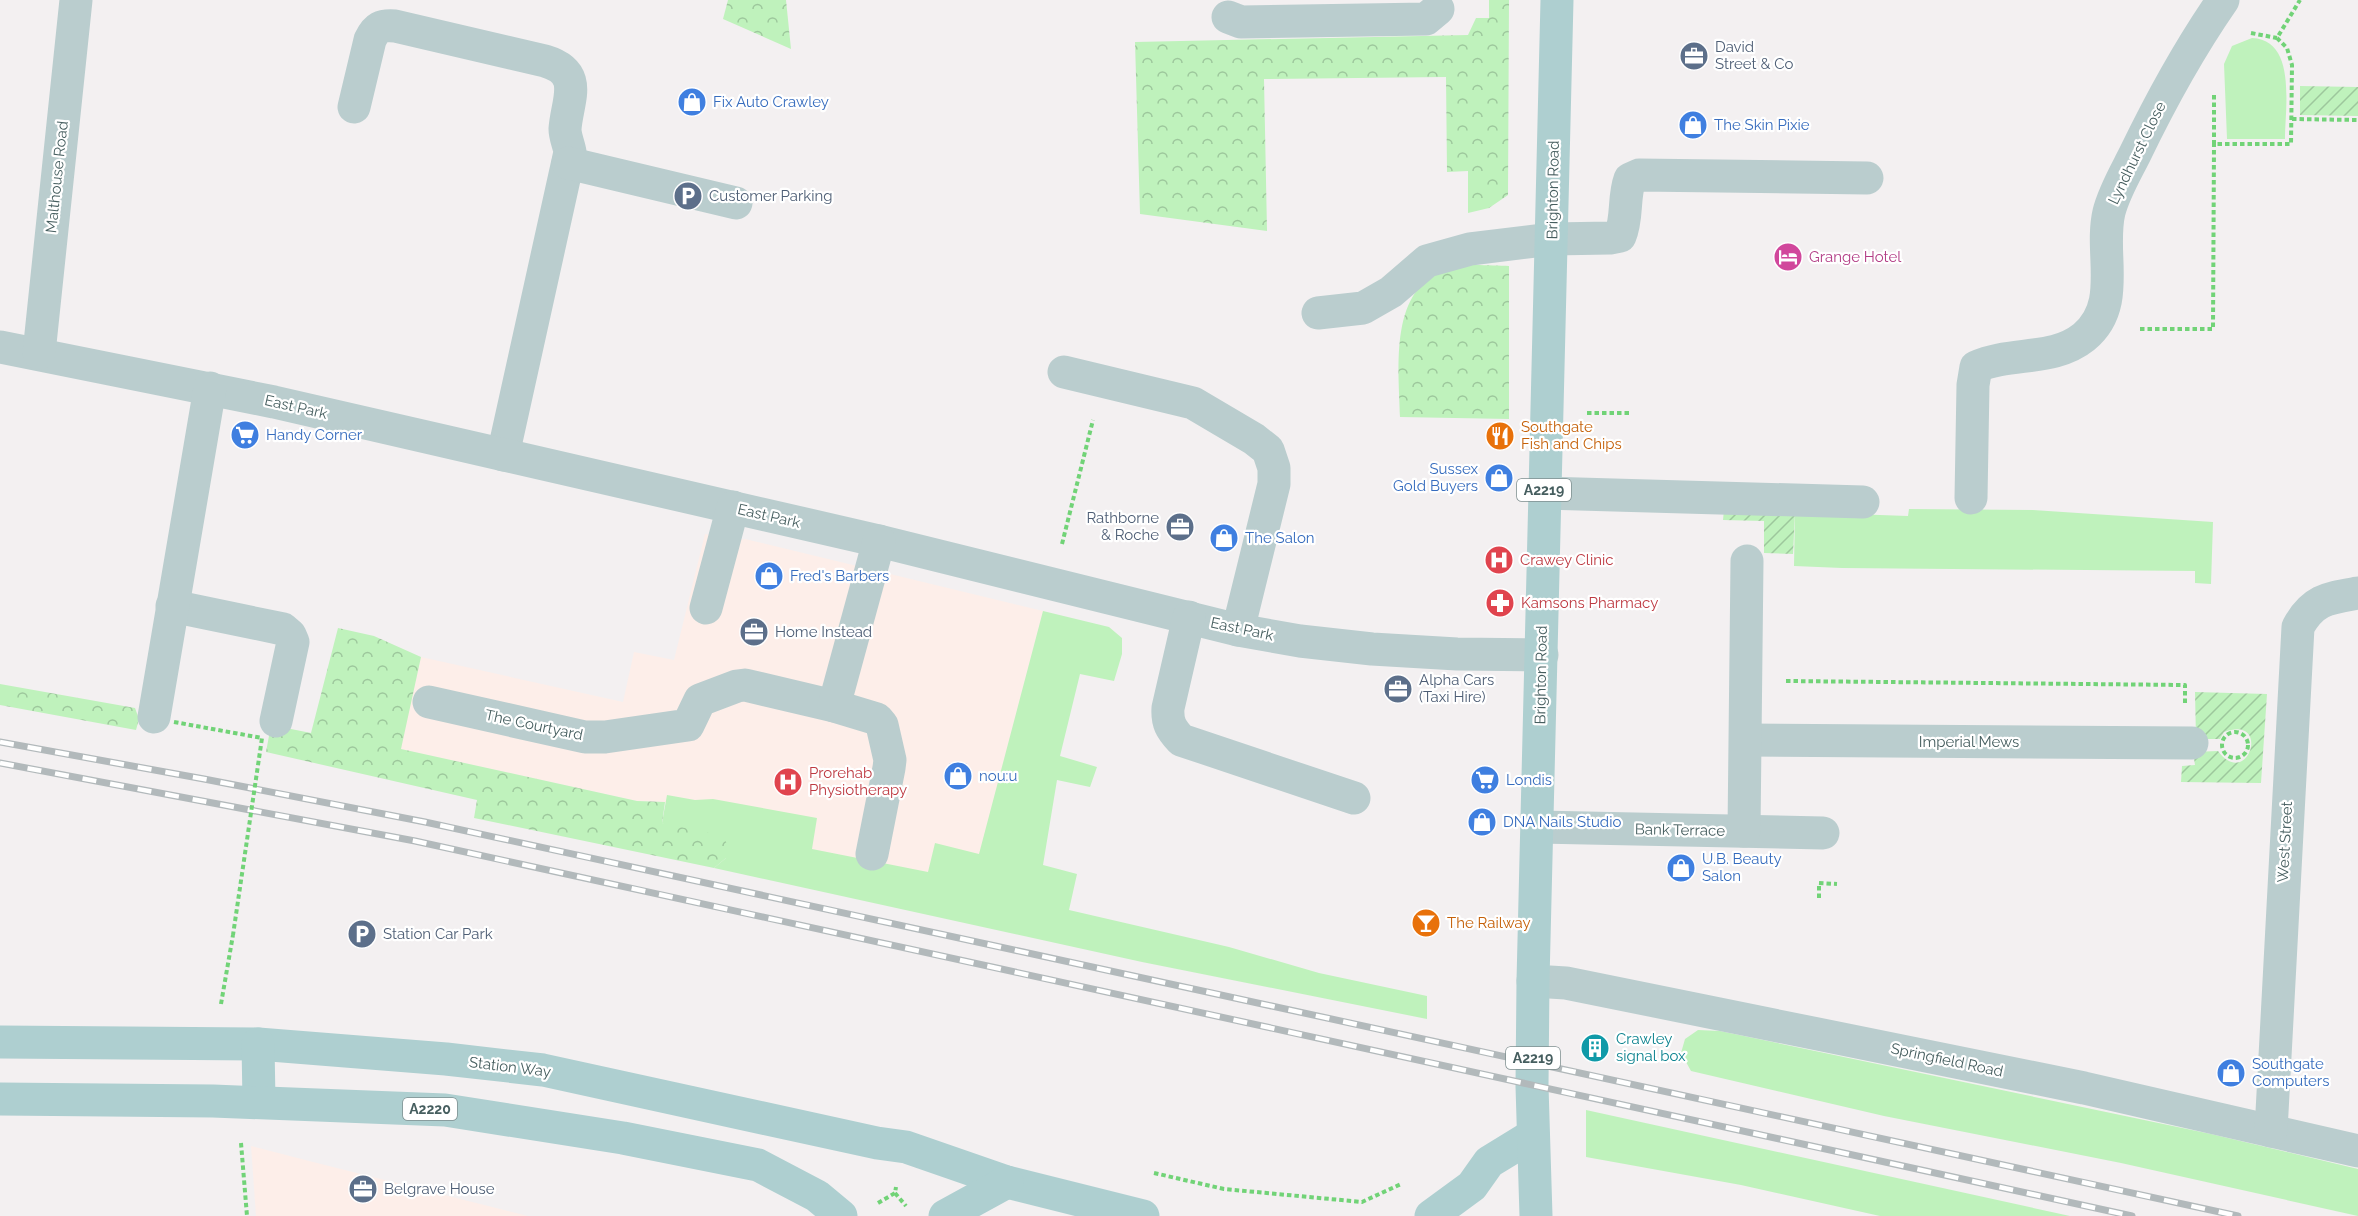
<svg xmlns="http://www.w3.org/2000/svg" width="2358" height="1216" font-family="Raleway,sans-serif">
<defs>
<pattern id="forest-crowns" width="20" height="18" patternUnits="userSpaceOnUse" patternTransform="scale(1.5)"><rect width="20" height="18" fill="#bff2bc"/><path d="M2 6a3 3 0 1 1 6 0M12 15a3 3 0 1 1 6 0" fill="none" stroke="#9dc79c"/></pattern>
<pattern id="garden-furrows" width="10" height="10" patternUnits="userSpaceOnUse" patternTransform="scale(1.5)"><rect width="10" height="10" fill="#bff2bc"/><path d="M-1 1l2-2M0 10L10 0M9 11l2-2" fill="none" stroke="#9dc79c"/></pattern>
</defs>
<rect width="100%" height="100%" fill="#f3f0f1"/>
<!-- commercial -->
<g fill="#fdeee9">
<path d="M705,534L736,541L745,539L1043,611L971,887L723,836L664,802L637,801L400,749L421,657L623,702L634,652L674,660Z"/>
<path d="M251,1146L313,1162L528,1216H256Z"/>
</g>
<!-- green -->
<g fill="#bff2bc">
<path d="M2252,38C2297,40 2285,107 2285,139H2227L2224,64L2232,46Z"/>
<path d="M1909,509L2033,510L2213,522L2211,584L2195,583V571L1842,568L1794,566L1795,512L1908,516Z"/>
<path d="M1043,611L1109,627L1122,638V654L1114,681L1080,674L1060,756L1097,767L1090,787L1057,780L1043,865L1077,874L1069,910L1229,947L1319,973L1427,996V1019L1142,962L714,868L726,858L662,823L667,795L695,800L713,799L817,818L812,849L928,872L935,843L979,854Z"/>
<path d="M1698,1030L1720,1031L2211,1134L2358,1169V1216L2121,1163L1884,1116L1691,1071L1681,1053L1685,1039Z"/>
<path d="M1586,1110L2070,1216H1880L1741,1185L1586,1157Z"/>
</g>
<!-- forest -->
<g fill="url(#forest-crowns)">
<path d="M728,0H786L791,49L723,19Z"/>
<path d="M1489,0H1509L1508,195L1489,208L1468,213V171L1447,172L1446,77L1264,79L1267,231L1140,214L1135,42L1468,35L1476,18H1489Z"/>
<path d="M1509,266V419L1400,417C1399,367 1388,287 1449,268C1464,263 1492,266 1509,266Z"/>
<path d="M338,628L374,636L421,657L401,749L637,801L665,802L662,823L723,836L729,848L726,858L714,868L474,818L477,800L266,752L271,725L311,733Z"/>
<path d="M0,684L135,708L139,719L136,730L0,705Z"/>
</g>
<!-- garden -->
<g fill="url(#garden-furrows)">
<path d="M2300,86L2358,87V116L2300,115Z"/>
<path d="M1724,510L1795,512L1793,554L1764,553V521L1723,520Z"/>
<path d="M2195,692L2267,694L2261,783L2181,782L2182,766L2195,765L2193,752L2218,751C2248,791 2272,714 2224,732L2220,739H2196Z"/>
</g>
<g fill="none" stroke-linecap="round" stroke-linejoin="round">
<!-- path -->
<g stroke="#71d377" stroke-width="4" stroke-dasharray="4.5 3" stroke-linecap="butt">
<path d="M2251,33L2277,38"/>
<path d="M2214,95V144H2291L2292,65L2287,48L2277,38L2300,0"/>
<path d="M2292,119L2358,120"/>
<path d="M2140,329H2213L2214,144"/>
<path d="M1587,413H1631"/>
<path d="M1062,544L1093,420"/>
<path d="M1786,681L2185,685V704"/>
<circle cx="2235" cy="745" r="13"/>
<path d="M1819,898V883L1837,884"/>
<path d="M221,1004L233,935"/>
<path d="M241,1143L247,1216"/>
<path d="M1154,1173L1224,1189L1362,1202L1401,1184"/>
<path d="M895,1193L906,1206"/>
<path d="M878,1203L895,1193L896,1187"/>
</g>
<!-- minor -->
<g stroke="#bacdce" stroke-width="33">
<path d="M1228,17L1241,22L1426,19L1438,9"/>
<path d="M354,107L370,40C376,27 381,25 395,26L545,61C585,73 567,100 565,129C565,137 569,145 570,152L503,455"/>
<path d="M568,163L736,203"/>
<path d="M1318,313L1363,308L1391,292L1427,261L1470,249L1552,239L1610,238L1620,236C1628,217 1623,198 1630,179L1639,175L1867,178"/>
<path d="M0,347L274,402L879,541L1238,630L1300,641L1372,649L1457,654L1542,655"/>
<path d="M39,353L76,0"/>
<path d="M1064,372L1193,403L1254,439L1268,450L1274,468V484L1238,630"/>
<path d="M1544,493L1863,502"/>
<path d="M1971,498L1973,385L1976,367C2011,351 2053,362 2084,337C2123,305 2099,254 2109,212C2114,192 2126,172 2135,154C2161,100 2189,49 2223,0"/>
<path d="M172,606L283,629L290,635L293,642L276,721"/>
<path d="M706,608L733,507"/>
<path d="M1189,617L1168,708C1167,723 1171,729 1181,740L1354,798"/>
<path d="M429,702L585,737H605L688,725L700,700L737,686L745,685L834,706"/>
<path d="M154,717L210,388"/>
<path d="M1746,740L2192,743"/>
<path d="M1538,827L1823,833"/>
<path d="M1744,831L1747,561"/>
<path d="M872,854L889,768L890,760L882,725L877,719L834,706L879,541"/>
<path d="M1533,981L1566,983L2084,1088L2358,1151"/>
<path d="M2271,1131L2298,627C2313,599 2329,598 2358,593"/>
</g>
<!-- major -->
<g stroke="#aecfd0" stroke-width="33">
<path d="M0,1042L258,1044L446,1059L543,1070L877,1143L906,1147L1007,1182L1143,1216"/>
<path d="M258,1044L259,1102"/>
<path d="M0,1099L213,1101L445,1110L623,1138L758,1165L817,1196L841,1216"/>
<path d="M945,1216L1007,1182"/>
<path d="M1431,1216L1472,1186L1489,1162L1533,1135"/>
<path d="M1536,1216L1532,1086L1533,981L1557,0"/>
</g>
<!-- rail casing -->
<g stroke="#b2b9bb" stroke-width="7">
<g id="rail">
<path d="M0,742L204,779L425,822L2238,1216"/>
<path d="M0,763L415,841L2132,1216"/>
</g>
</g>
<!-- rail -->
<use href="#rail" stroke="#fff" stroke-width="4.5" stroke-dasharray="14" stroke-linecap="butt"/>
<!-- path-bridge -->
<path stroke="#71d377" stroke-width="4" stroke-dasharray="4.5 3" stroke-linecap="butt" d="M174,722L262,738L233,935"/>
</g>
<!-- icons -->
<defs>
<g id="office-disc" transform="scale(1.5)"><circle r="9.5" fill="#5c6f8a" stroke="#fff"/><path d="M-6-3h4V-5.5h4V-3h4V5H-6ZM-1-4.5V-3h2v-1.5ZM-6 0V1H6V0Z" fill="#fff"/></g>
<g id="shop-disc" transform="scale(1.5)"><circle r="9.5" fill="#3f7fe0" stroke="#fff"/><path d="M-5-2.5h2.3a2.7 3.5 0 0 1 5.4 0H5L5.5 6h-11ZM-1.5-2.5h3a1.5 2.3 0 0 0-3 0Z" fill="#fff"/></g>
<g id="parking-disc" transform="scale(1.5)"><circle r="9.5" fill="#5c6f8a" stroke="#fff"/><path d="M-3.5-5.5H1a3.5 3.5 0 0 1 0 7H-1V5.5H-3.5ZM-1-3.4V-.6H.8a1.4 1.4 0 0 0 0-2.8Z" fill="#fff"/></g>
<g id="hotel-disc" transform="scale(1.5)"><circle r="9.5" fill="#d1479c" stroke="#fff"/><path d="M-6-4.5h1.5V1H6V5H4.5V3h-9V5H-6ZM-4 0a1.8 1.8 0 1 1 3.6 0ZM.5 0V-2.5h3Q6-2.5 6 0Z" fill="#fff"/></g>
<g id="supermarket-disc" transform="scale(1.5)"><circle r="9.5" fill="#3f7fe0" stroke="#fff"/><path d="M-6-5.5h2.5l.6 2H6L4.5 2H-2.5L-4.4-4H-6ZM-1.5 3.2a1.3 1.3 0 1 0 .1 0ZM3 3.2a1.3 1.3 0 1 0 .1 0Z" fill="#fff"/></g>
<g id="restaurant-disc" transform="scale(1.5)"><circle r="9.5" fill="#e8710a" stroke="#fff"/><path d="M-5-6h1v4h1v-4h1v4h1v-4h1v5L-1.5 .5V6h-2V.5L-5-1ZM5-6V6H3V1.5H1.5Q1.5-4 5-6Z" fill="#fff"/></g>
<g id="hospital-disc" transform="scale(1.5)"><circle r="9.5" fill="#e0444e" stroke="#fff"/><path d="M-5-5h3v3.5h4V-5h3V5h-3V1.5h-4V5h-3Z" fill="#fff"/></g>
<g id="pharmacy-disc" transform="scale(1.5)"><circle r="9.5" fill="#e0444e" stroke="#fff"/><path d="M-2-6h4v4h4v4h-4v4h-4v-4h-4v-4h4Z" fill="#fff"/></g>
<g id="bar-disc" transform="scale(1.5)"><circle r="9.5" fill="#e8710a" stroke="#fff"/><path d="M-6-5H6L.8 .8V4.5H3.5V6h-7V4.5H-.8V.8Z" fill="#fff"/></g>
<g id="building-disc" transform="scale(1.5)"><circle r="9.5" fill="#0f9aa8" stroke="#fff"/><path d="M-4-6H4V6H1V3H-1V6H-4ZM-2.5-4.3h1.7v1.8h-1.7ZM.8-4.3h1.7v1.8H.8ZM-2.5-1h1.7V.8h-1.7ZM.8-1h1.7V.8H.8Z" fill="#fff"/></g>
</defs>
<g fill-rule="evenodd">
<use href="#office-disc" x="1694" y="56"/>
<use href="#shop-disc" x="692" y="102"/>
<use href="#shop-disc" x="1693" y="125"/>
<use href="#parking-disc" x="688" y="196"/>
<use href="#hotel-disc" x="1788" y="257"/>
<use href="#supermarket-disc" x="245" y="435"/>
<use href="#restaurant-disc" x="1500" y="436"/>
<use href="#shop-disc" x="1499" y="478"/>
<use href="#office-disc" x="1180" y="527"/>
<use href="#shop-disc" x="1224" y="538"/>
<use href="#hospital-disc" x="1499" y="560"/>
<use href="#shop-disc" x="769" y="576"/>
<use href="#pharmacy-disc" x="1500" y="603"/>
<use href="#office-disc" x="754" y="632"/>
<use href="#office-disc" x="1398" y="689"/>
<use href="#shop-disc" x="958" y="776"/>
<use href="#supermarket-disc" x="1485" y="780"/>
<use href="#hospital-disc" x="788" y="782"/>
<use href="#shop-disc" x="1482" y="822"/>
<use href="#shop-disc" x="1681" y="868"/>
<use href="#bar-disc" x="1426" y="923"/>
<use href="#parking-disc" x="362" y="934"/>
<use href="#building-disc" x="1595" y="1048"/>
<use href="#shop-disc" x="2231" y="1073"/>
<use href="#office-disc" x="363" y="1189"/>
</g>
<g text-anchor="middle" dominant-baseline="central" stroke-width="4.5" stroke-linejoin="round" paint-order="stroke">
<!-- shield labels -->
<g fill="#fff" stroke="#7e8e8f" stroke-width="1.5">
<rect x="1517" y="479" width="54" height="22" rx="4.5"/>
<rect x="1506" y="1047" width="54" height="22" rx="4.5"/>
<rect x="403" y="1098" width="54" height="22" rx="4.5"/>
</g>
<g font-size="14" font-weight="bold" fill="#465e5f">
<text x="1544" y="490">A2219</text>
<text x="1533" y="1058">A2219</text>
<text x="430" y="1109">A2220</text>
</g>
<!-- service labels -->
<g font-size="15" fill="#4e5e75" stroke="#fff" text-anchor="start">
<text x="1715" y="47">David<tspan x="1715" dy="17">Street &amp; Co</tspan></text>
<text x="709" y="196">Customer Parking</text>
<text x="1159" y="518" text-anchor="end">Rathborne<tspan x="1159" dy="17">&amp; Roche</tspan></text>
<text x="775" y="632">Home Instead</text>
<text x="1419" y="680">Alpha Cars<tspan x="1419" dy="17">(Taxi Hire)</tspan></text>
<text x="383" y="934">Station Car Park</text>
<text x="384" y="1189">Belgrave House</text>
</g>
<!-- shop labels -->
<g font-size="15" fill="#366cbe" stroke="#fff" text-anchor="start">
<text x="713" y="102">Fix Auto Crawley</text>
<text x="1714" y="125">The Skin Pixie</text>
<text x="266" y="435">Handy Corner</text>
<text x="1478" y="469" text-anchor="end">Sussex<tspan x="1478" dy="17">Gold Buyers</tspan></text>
<text x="1245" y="538">The Salon</text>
<text x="790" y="576">Fred's Barbers</text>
<text x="979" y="776">nou:u</text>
<text x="1506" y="780">Londis</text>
<text x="1503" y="822">DNA Nails Studio</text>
<text x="1702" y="859">U.B. Beauty<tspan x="1702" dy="17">Salon</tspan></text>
<text x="2252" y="1064">Southgate<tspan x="2252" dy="17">Computers</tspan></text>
</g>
<!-- street labels -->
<g font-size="15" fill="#465e5f" stroke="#fff">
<text transform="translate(2137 153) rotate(-64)">Lyndhurst Close</text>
<text transform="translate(57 177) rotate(-84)">Malthouse Road</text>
<text transform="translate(1553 190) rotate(-89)">Brighton Road</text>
<text transform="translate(296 407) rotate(13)">East Park</text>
<text transform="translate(769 516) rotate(13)">East Park</text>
<text transform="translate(1242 629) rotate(12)">East Park</text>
<text transform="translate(1541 675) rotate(-89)">Brighton Road</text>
<text transform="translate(534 725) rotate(12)">The Courtyard</text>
<text x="1969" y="742">Imperial Mews</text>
<text transform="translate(1680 830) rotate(1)">Bank Terrace</text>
<text transform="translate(2285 842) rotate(-87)">West Street</text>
<text transform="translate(1947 1060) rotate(12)">Springfield Road</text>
<text transform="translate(510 1067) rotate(7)">Station Way</text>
</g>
<!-- hotel labels -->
<g font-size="15" fill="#b23c85" stroke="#fff" text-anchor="start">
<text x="1809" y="257">Grange Hotel</text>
</g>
<!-- food labels -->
<g font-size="15" fill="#c56008" stroke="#fff" text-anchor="start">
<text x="1521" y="427">Southgate<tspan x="1521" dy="17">Fish and Chips</tspan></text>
<text x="1447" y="923">The Railway</text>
</g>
<!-- health labels -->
<g font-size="15" fill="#be3a42" stroke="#fff" text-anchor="start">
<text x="1520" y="560">Crawey Clinic</text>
<text x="1521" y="603">Kamsons Pharmacy</text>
<text x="809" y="773">Prorehab<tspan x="809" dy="17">Physiotherapy</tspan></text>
</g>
<!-- culture labels -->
<g font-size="15" fill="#0d838f" stroke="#fff" text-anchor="start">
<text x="1616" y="1039">Crawley<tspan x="1616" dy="17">signal box</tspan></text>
</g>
</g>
</svg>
